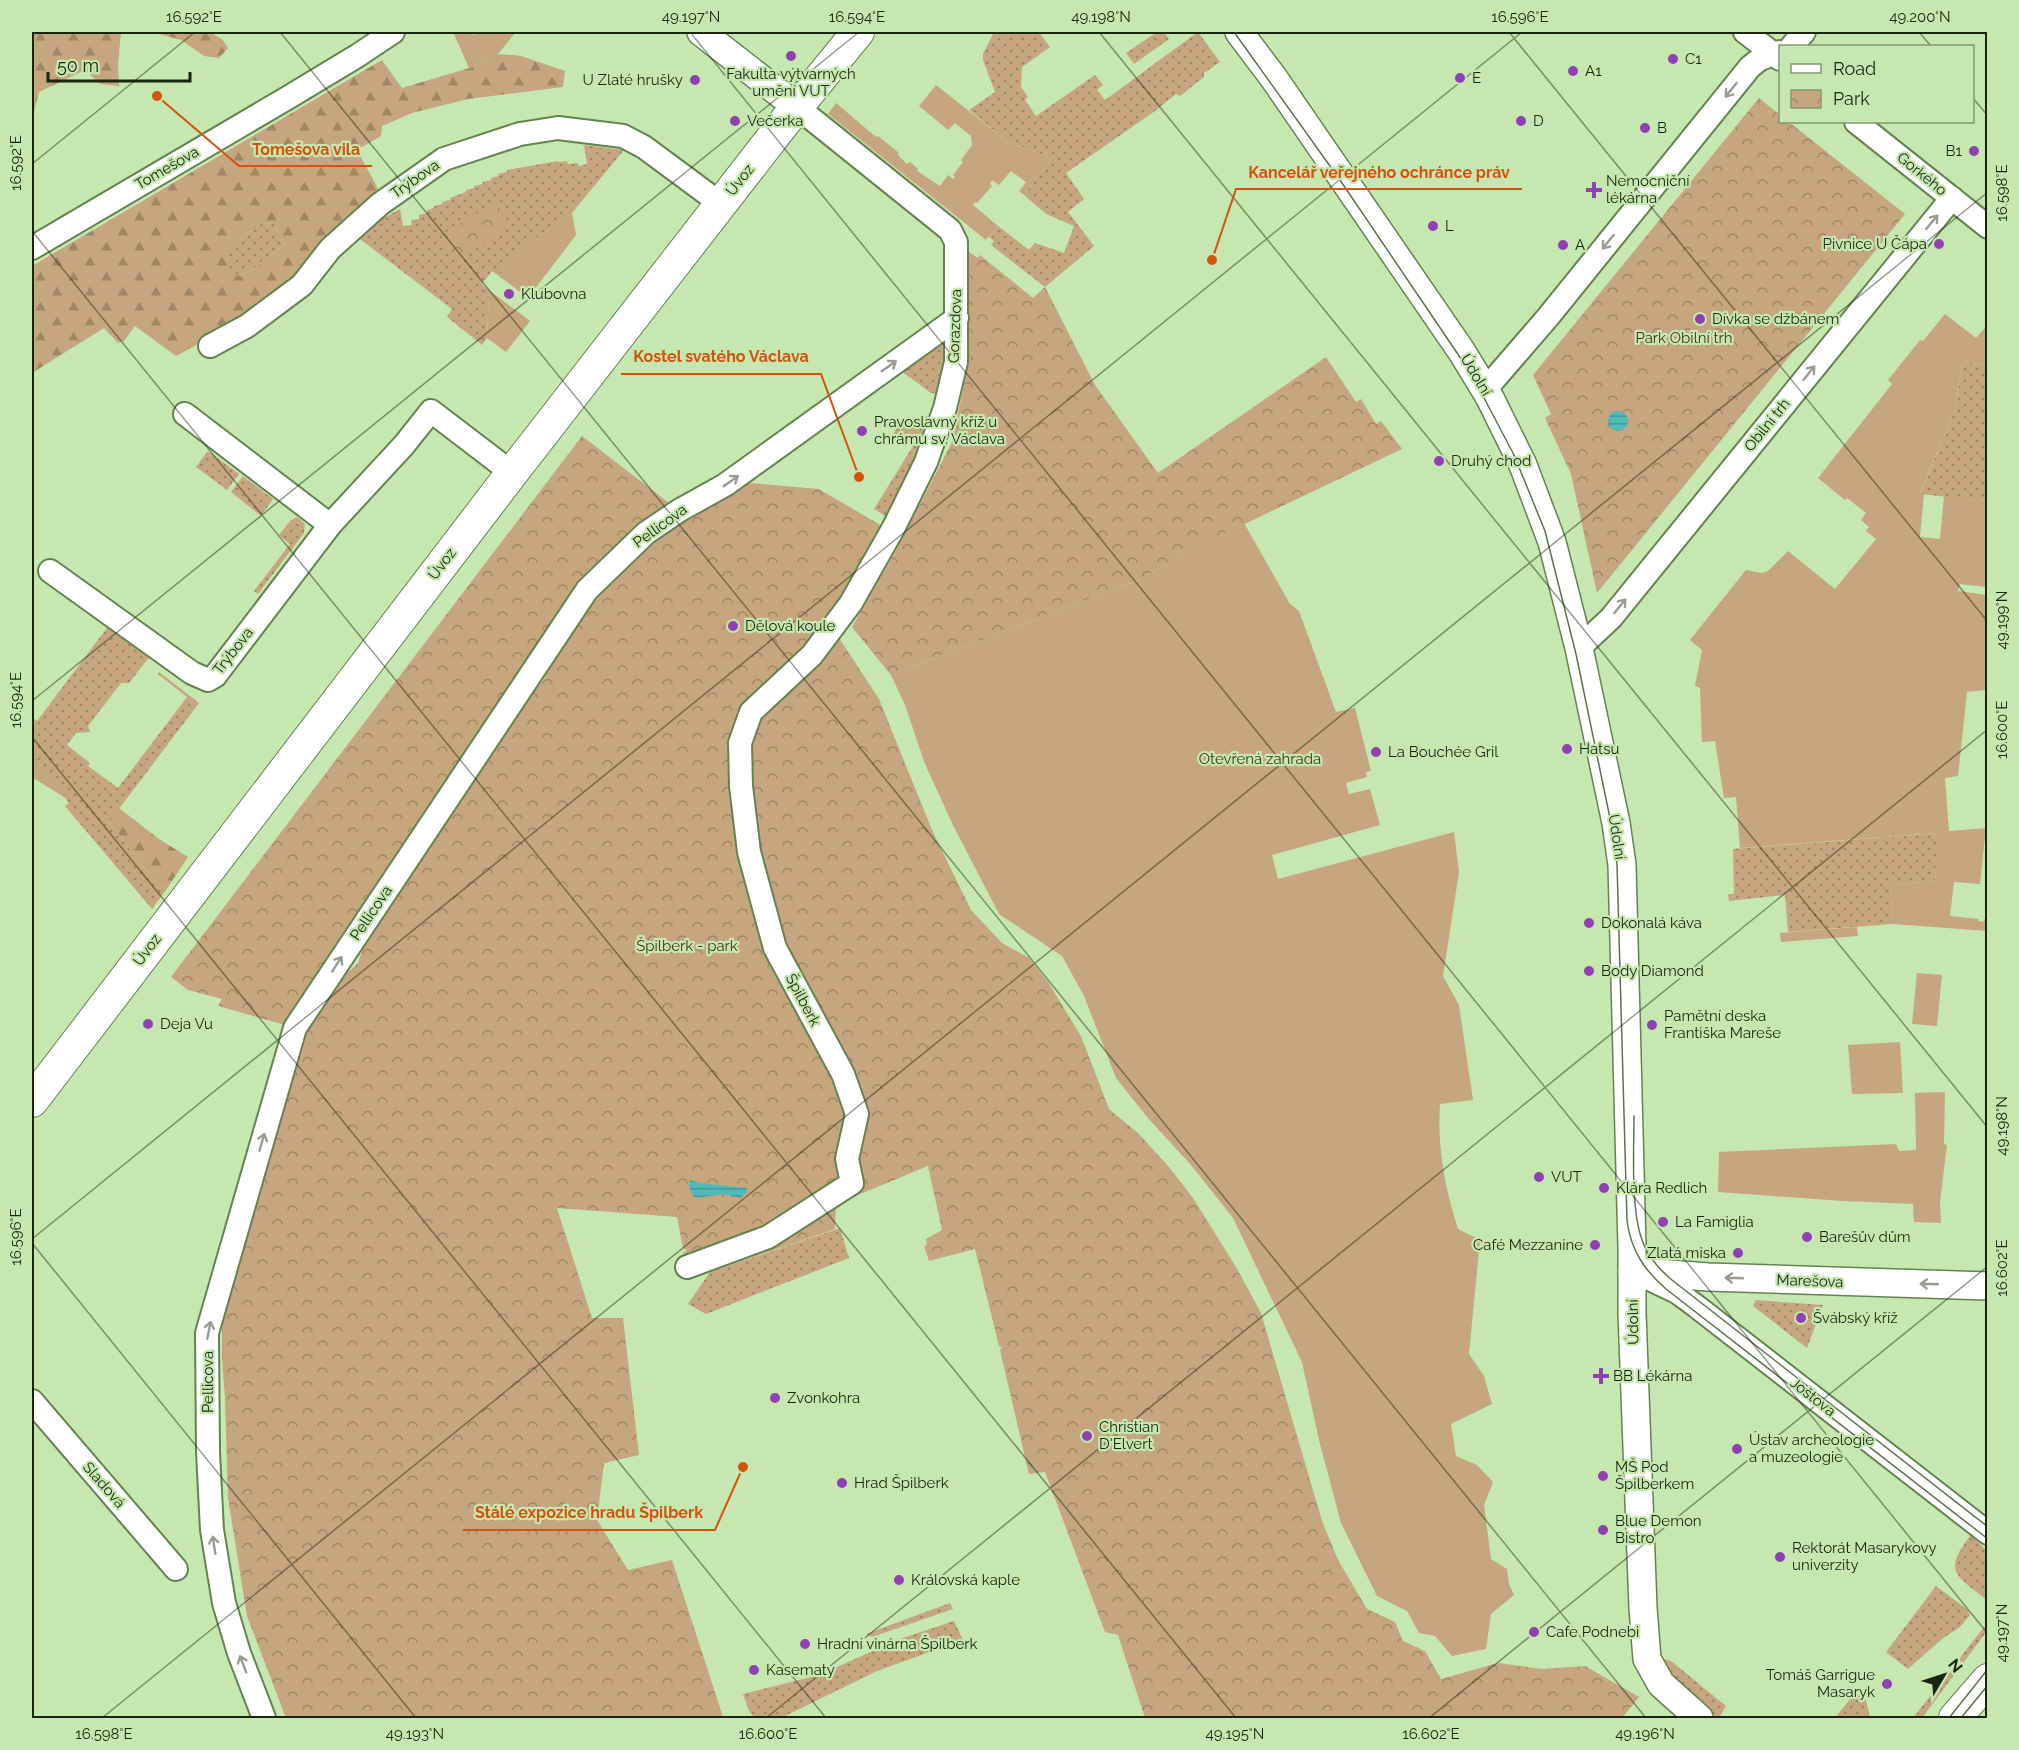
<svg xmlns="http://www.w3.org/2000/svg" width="2019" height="1750" font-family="Raleway,sans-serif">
<defs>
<pattern id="grass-dots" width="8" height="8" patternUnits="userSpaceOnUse" patternTransform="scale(1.5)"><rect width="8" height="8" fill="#c6a67e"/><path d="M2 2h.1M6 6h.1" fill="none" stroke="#a08766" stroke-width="1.8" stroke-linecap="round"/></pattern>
<pattern id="forest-firs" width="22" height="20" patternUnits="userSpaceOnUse" patternTransform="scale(1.5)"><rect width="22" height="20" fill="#c6a67e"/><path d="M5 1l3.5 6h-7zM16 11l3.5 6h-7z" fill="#a08766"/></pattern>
<pattern id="park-crowns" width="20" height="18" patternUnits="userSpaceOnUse" patternTransform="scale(1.5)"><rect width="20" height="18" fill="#c6a67e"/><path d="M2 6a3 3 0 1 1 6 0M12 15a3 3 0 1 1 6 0" fill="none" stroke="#a08766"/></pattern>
<pattern id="water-rules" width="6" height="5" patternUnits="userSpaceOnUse" patternTransform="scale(1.5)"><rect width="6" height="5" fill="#50bcb9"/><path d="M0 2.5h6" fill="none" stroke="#429995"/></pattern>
</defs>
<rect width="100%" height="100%" fill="#c6e7af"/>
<!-- grass -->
<g fill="url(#grass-dots)">
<path d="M994,32H1039L1050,47L1022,67L1021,87L1028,97L1025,100L1036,116L1095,75L1103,85L1097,90L1105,100L1198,32L1220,62L1204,73V77L1180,96L1176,94L1155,111L1066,173L1084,199L1068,212L1094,246L1045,287L991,245L994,241L989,237L998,226L1029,250L1035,243L1064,253L1074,226L1046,214L1024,195L1052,158L1008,142L969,110L995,92L983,60V54Z"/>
<path d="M1157,32H1164L1169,39L1134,64L1126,53Z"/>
<path d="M584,145L624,150L571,214L518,251L499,276L492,271L482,284L489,290L487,338L482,345L447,317L452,309L356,236L382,210L387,216L400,209L403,226L412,225L411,220L419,219V215L427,213V210L434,208V206L443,204L442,202L450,200V198L466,192V190L474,188V186L483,184L482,182L491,180V178L499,176L498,174L507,172V170L558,161L559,162L567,161L568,164L578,163L579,166L587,164Z"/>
<path d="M262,223L274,224L285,244L254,268L241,276L229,273L224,251Z"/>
<path d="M938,343L946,348L948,353L938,394L931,393L901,371Z"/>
<path d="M1962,362L1987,365V501L1920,494L1956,408Z"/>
<path d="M930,416V428L887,517L874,509L913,446L893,434L902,419Z"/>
<path d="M208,451L239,474L227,490L196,467Z"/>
<path d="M243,476L273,499L261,516L231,492Z"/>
<path d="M297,517L305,524L304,533L258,594L254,591L290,544L279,535L290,521Z"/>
<path d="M110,624L150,656L129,683H121L88,726L90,732L76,733L67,745L90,763L88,766L118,788L187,697L158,674L159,672L199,703L109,822L151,877L166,890L152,909L65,806L69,803L32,753V717L37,721Z"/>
<path d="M1938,833L1935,881L1890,885L1893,924L1788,932L1785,895L1729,901L1728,894H1734L1733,849Z"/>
<path d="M840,1228L849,1258L706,1314L688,1304L710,1272Z"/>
<path d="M1756,1300L1823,1305L1807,1348L1753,1306Z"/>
<path d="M1971,1535L1987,1551V1600C1956,1575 1942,1572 1971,1535Z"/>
<path d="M1936,1586L1968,1610L1970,1615L1960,1627L1942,1639L1908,1669L1886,1652Z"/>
<path d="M950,1603L953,1609L872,1637L866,1634Z"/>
<path d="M954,1621L963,1640L877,1671L781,1718H755L749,1711L743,1694L819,1675L900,1639Z"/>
<path d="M1984,1627H1987V1631L1922,1718H1913Z"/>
<path d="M1665,1659L1671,1661L1726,1706L1720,1716H1715L1677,1686L1663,1663Z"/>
<path d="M1855,1693L1866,1700L1870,1718H1835Z"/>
</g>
<!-- forest -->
<g fill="url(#forest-firs)" fill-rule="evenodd">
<path d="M32,32H121L118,64L119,86L100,84L85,70L39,92L32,120Z"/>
<path d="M152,32H209L222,39L228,48L219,58L204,56L181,40Z"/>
<path d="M498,54L521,56L565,71L563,87L468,99L412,113L382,126L381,136L357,150L381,194L295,279L249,316L176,356L135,326L124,341L118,343L104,328L32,373V266L382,60L402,88L469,68ZM262,223L274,224L285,244L254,268L241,276L230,273L224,251Z"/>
<path d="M32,753L67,799L35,779L32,782Z"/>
<path d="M119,808L159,839L188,857L166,890L151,877L109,822Z"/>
</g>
<!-- park -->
<g fill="url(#park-crowns)">
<path d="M1759,98L1780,115V122H1789L1905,214L1597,593L1571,474L1545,418L1551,414L1533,375Z"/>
<path d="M496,202L511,227L456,260L441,235Z"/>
<path d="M969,252L978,258L980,255L1033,298L1045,287L1095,385L1158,473L1326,357L1356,402L1361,399L1376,424L1381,421L1402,449L1194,548L1141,579L891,675L852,627L897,549L952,442L969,361Z"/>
<path d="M582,436L669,503L641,521L581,583L367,898L285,1025L218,1006L222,999L188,990L171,977Z"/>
<path d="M749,483L819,489L882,526L883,529L830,619L841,641L879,699L932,830L971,910L1002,943L1029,958L1048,982L1081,1036L1109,1109L1139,1134L1169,1167L1193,1198L1236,1267L1261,1313L1322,1521L1338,1560L1367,1609L1395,1622L1403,1641L1425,1651L1441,1679L1498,1663L1542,1669L1585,1666L1639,1697L1622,1718H1145L1118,1635L1105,1632L1045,1472L1029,1474L1000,1350L1002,1347L999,1346L975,1249L929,1261L924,1246L927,1245L926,1239L942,1230L928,1166L836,1204L835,1229L692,1278L683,1252H686V1250L683,1248L677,1217L557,1208L592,1318H623L639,1455L604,1463L597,1520L628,1570L672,1560L723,1717L720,1718H286L247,1616L228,1498L225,1398L222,1358V1317L273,1139L307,1032L313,1015L330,989L358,963L368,934L522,705L545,678L556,655L593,601L612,579L654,540L691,516L726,498Z"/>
</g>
<!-- garden -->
<g fill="#c6a67e">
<path d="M453,32H470L474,35L478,32H516L498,54L469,68Z"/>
<path d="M936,85L1008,142L1052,158L1024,195L1019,191L1026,182L1011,171L999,185L992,180L990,184L992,186L977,203L975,202L973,205L998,226L986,240L828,114L836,103L876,137L878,136L899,153L898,155L907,164L910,162L918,169L917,171L940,186L948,175L953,179L955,177L953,175L963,162L961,160L972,145L971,136L955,123L948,130L919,106Z"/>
<path d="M572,213L576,235L528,298L499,276L518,251Z"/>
<path d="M489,290L530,321L506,352L487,338Z"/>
<path d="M1945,314L1976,338L1987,325V365L1962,362L1956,408L1920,493L1924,494L1920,537L1940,539L1944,496L1986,501L1987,493V587L1960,584L1958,591L1987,595V690L1967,692L1958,776L1945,778L1949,831L1986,828L1980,884L1954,882L1950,916L1979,919L1978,921L1983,922L1984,919L1987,920V931L1893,924L1890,885L1935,881L1937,833L1740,848L1736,797L1724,798L1715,741L1702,742L1700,688L1695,686L1702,650L1690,640L1746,570L1762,573L1768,571L1788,551L1835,589L1876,539L1866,531L1869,527L1861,520L1866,513L1847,498L1845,500L1818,478L1892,384L1888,380L1920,340L1923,341Z"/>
<path d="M1244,523L1290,604L1299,611L1336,712L1355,708L1371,771L1366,772L1367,777L1346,783L1349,794L1370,789L1380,825L1272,855L1278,879L1454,832L1459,872L1443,976L1459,1005L1473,1100L1440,1104C1437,1147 1445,1188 1458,1229L1480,1240L1469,1354L1484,1376L1492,1404L1451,1424L1456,1456L1477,1465L1493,1482L1484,1505L1491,1559L1507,1569L1509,1584L1514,1595L1491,1614L1486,1649L1452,1656L1435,1636L1419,1633L1407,1611L1377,1596L1341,1523L1319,1440L1302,1362L1233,1218L1191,1165L1147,1117L1116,1078L1084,996L1062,956L999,914L953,825L925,764L905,705L891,675L1141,579L1194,548Z"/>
<path d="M1857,927L1858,936L1781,942L1780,933Z"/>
<path d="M1917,973L1942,975L1937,1026L1912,1024Z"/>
<path d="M1900,1042L1903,1093L1852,1094L1848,1045Z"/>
<path d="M1945,1092L1944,1144L1947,1145L1940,1202L1941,1223L1914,1222L1913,1204L1843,1201L1718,1192L1719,1152L1896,1144L1899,1151L1916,1150L1915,1093Z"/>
</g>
<!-- water -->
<g fill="url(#water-rules)">
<circle cx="1618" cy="421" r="10"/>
<path d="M690,1180L700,1183L747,1188V1192L740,1198L725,1194L696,1198C690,1192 688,1188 690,1180Z"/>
</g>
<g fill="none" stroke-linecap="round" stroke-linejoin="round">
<!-- minor casing -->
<g stroke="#658350" stroke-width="26">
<g id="minor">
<path d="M1745,32L1780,59"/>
<path d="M1792,46L1804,32"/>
<path d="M1856,122L1988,227"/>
<path d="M32,248L289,97L357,56L393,32"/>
<path d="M210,346L247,326L302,285L330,249L380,204L444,159L520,134L558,128L623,136L644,147L721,204"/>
<path d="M1485,390L1548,317L1750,67L1760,59L1780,52"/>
<path d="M185,414L330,525"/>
<path d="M50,571L192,673L208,680L215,676L330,525L404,445L431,411L512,473"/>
<path d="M1579,648L1611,618L1952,198"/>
<path d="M687,1267L768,1237L852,1183L847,1159L857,1114L843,1074L775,948L749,852L741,786L740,743L751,712L812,655L851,603L894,527L926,462L945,408L956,362V242L950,230L797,107"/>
<path d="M1639,1274L1677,1292L1696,1306L1988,1533"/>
<path d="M32,1401L176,1569"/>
<path d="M264,1718L239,1653L224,1603L212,1530L208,1452L207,1333L295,1028L587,590L646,533L680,510L725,485L957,318"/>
</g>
</g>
<!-- tertiary casing -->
<g stroke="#658350" stroke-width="30">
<g id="tertiary">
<path d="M701,32L797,107"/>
<path d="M1239,32L1273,77L1462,352L1490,398L1523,465L1552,542L1579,648L1616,823L1622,865L1632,1247V1313L1643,1608L1647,1659L1661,1684L1699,1718"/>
<path d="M1632,1271L1708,1277L1988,1286"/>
</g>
</g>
<!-- secondary casing -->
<g stroke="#658350" stroke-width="34">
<g id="secondary">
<path d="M32,1101L512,473L783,124L858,32"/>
<path d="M1955,1718L1988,1680"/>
</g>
</g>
<!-- minor -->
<use href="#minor" stroke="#fff" stroke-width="22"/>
<!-- tertiary -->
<use href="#tertiary" stroke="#fff" stroke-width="27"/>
<!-- secondary -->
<use href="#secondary" stroke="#fff" stroke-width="32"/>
<!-- tram -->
<g stroke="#5e724f" stroke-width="1.5">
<path d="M1234,32L1340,180L1472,375L1514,455L1545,531L1576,654L1611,823L1617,864L1627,1221C1631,1250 1644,1270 1666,1289L1988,1539"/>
<path d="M1634,1116C1634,1151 1630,1214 1644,1245C1650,1259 1660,1270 1672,1280L1988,1527"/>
<path d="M1949,1718L1988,1669"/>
<path d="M1961,1718L1988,1685"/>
</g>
</g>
<!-- one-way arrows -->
<defs><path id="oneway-shaft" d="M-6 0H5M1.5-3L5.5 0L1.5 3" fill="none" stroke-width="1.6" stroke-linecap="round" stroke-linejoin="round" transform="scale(1.5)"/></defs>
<g stroke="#989d93">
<use href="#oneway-shaft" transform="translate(1731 90) rotate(129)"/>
<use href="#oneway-shaft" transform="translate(1932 222) rotate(-50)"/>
<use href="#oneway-shaft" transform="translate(1608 242) rotate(129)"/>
<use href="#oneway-shaft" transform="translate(889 366) rotate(-35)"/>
<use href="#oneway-shaft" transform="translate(1809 373) rotate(-51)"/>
<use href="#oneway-shaft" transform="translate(731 481) rotate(-35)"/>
<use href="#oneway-shaft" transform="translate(1620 606) rotate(-51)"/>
<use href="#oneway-shaft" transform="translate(337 964) rotate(-57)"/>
<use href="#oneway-shaft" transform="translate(262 1142) rotate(-74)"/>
<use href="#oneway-shaft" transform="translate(1734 1278) rotate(-178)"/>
<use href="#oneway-shaft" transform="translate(1929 1284) rotate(-178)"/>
<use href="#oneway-shaft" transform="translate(209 1330) rotate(-79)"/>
<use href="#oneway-shaft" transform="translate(214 1545) rotate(-99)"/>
<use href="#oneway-shaft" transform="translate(243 1664) rotate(-111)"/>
</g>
<!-- ticks -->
<path fill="none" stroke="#192510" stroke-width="1.5" stroke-opacity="0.45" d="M280,32L1646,1718M690,32L1988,1634M1099,32L1988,1128M1509,32L1988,622M1919,32L1931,46M1972,97L1988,116M32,164L195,32M32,231L1236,1718M32,701L859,32M32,737L826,1718M32,1239L1522,32M32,1243L416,1718M102,1718L1988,192M766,1718L1988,729M1429,1718L1988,1266"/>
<!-- markers -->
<g fill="#8d41b2" stroke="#c6e7af" stroke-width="2">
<circle cx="791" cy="56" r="6"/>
<circle cx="1673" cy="59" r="6"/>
<circle cx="1573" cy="71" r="6"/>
<circle cx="1460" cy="78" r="6"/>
<circle cx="695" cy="80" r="6"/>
<circle cx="735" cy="121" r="6"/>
<circle cx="1521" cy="121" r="6"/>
<circle cx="1645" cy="128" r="6"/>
<circle cx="1974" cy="151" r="6"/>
<path d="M1591 181h6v6h6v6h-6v6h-6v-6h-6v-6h6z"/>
<circle cx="1433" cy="226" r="6"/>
<circle cx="1939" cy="244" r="6"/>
<circle cx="1563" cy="245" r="6"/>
<circle cx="509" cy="294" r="6"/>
<circle cx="1700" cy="319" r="6"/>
<circle cx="862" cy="431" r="6"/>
<circle cx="1439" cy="461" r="6"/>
<circle cx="733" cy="626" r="6"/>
<circle cx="1567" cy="749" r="6"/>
<circle cx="1376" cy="752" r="6"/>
<circle cx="1589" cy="923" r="6"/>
<circle cx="1589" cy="971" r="6"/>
<circle cx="148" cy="1024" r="6"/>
<circle cx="1652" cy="1025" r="6"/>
<circle cx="1539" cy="1177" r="6"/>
<circle cx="1604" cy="1188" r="6"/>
<circle cx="1663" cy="1222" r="6"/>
<circle cx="1807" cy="1237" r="6"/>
<circle cx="1595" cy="1245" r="6"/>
<circle cx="1738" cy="1253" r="6"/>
<circle cx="1801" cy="1318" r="6"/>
<path d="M1598 1367h6v6h6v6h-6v6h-6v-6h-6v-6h6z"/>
<circle cx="775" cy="1398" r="6"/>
<circle cx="1087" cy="1436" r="6"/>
<circle cx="1737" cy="1449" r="6"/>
<circle cx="1603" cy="1476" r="6"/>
<circle cx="842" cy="1483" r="6"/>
<circle cx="1603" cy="1530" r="6"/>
<circle cx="1780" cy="1557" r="6"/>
<circle cx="899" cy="1580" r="6"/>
<circle cx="1534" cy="1632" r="6"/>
<circle cx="805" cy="1644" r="6"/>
<circle cx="754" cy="1670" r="6"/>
<circle cx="1887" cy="1684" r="6"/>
</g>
<g text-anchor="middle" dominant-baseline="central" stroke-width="4.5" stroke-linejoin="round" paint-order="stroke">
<!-- poi labels -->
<g font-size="15" fill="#192510" stroke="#c6e7af" text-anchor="start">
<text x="1685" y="59">C1</text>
<text x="1585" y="71">A1</text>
<text x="791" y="74" text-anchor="middle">Fakulta výtvarných<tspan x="791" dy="17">umění VUT</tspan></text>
<text x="1472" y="78">E</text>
<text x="683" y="80" text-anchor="end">U Zlaté hrušky</text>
<text x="747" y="121">Večerka</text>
<text x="1533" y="121">D</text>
<text x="1657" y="128">B</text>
<text x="1962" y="151" text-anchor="end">B1</text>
<text x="1606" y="181">Nemocniční<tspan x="1606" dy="17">lékárna</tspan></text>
<text x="1445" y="226">L</text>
<text x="1927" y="244" text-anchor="end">Pivnice U Čápa</text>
<text x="1575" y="245">A</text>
<text x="521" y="294">Klubovna</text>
<text x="1712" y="319">Dívka se džbánem</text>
<text x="874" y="422">Pravoslavný kříž u<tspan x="874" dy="17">chrámu sv. Václava</tspan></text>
<text x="1451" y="461">Druhý chod</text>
<text x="745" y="626">Dělová koule</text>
<text x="1579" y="749">Hatsu</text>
<text x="1388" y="752">La Bouchée Gril</text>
<text x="1601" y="923">Dokonalá káva</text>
<text x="1601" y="971">Body Diamond</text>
<text x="1664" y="1016">Pamětní deska<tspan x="1664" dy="17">Františka Mareše</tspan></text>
<text x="160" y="1024">Deja Vu</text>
<text x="1551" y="1177">VUT</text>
<text x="1616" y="1188">Klára Redlich</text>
<text x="1675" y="1222">La Famiglia</text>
<text x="1819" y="1237">Barešův dům</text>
<text x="1583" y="1245" text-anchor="end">Café Mezzanine</text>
<text x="1726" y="1253" text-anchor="end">Zlatá miska</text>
<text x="1813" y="1318">Švábský kříž</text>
<text x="1613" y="1376">BB Lékárna</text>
<text x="787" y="1398">Zvonkohra</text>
<text x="1099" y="1427">Christian<tspan x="1099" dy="17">D'Elvert</tspan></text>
<text x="1749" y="1440">Ústav archeologie<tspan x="1749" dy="17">a muzeologie</tspan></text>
<text x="1615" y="1467">MŠ Pod<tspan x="1615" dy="17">Špilberkem</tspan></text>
<text x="854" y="1483">Hrad Špilberk</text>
<text x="1615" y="1521">Blue Demon<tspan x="1615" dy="17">Bistro</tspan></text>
<text x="1792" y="1548">Rektorát Masarykovy<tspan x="1792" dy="17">univerzity</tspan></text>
<text x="911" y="1580">Královská kaple</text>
<text x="1546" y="1632">Cafe Podnebi</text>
<text x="817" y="1644">Hradní vinárna Špilberk</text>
<text x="766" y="1670">Kasematy</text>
<text x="1875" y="1675" text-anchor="end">Tomáš Garrigue<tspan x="1875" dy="17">Masaryk</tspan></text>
</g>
<!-- street labels -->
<g font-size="15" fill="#192510" stroke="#c6e7af">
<text transform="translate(167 168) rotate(-30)">Tomešova</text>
<text transform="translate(1922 174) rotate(39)">Gorkého</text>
<text transform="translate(415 179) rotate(-35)">Trýbova</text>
<text transform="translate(740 180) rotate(-52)">Úvoz</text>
<text transform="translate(955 326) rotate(-88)">Gorazdova</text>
<text transform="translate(1476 375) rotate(59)">Údolní</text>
<text transform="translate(1767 425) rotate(-51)">Obilní trh</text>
<text transform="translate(660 526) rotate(-36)">Pellicova</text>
<text transform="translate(442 564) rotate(-53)">Úvoz</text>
<text transform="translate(233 651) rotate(-52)">Trýbova</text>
<text transform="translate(1617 837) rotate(81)">Údolní</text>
<text transform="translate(371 913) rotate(-56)">Pellicova</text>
<text transform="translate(147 950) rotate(-53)">Úvoz</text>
<text transform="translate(803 1000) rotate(62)">Špilberk</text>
<text transform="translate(1810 1281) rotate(2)">Marešova</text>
<text transform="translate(1633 1322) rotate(-91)">Údolní</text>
<text transform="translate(208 1382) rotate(-90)">Pellicova</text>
<text transform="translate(1813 1397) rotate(38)">Joštova</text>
<text transform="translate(104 1485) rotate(49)">Sladová</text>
</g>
<!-- park labels -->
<g font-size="15" fill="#483317" stroke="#c6e7af">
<text x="1684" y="338">Park Obilní trh</text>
<text x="1260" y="759">Otevřená zahrada</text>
<text x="687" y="946">Špilberk - park</text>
</g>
</g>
<!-- callouts -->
<path fill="none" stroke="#d3540c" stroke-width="2" d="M157 96L239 166H372M1212 260L1236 189H1522M859 477L821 374H621M743 1467L715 1530H463"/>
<g fill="#d3540c" stroke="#c6e7af" stroke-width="2">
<circle cx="157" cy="96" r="6"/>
<circle cx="1212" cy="260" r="6"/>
<circle cx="859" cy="477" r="6"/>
<circle cx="743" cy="1467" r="6"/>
</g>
<g font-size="16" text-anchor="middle" font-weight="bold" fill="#d3540c" stroke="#c6e7af" stroke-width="4.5" stroke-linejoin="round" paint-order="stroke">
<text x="306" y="155">Tomešova vila</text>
<text x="1379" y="178">Kancelář veřejného ochránce práv</text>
<text x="721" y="362">Kostel svatého Václava</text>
<text x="589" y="1518">Stálé expozice hradu Špilberk</text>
</g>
<!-- border -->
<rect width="2019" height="1750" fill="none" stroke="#c6e7af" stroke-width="66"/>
<!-- legend -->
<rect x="1779" y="45" width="195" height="78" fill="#c6e7af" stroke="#81996f" stroke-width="1.5"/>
<rect x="1791" y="64" width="30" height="9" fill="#ffffff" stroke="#81996f" stroke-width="1.5"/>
<text x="1833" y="75" font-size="18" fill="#192510">Road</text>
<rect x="1791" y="90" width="30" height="18" fill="url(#park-crowns)" stroke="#81996f" stroke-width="1.5"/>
<text x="1833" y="105" font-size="18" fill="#192510">Park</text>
<!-- north arrow -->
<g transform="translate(1944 1675) rotate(51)" stroke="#c6e7af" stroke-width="4.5" paint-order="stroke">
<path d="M0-4.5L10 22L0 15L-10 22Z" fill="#192510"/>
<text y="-9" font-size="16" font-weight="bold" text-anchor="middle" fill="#192510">N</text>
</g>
<!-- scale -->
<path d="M48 72v9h142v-9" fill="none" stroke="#192510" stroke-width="3"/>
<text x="57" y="72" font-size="18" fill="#192510" stroke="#c6e7af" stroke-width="4.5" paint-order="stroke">50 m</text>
<rect x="33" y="33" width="1953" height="1684" fill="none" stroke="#192510" stroke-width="2"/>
<g font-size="15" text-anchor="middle" fill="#192510">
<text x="194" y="22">16.592°E</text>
<text x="691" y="22">49.197°N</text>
<text x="857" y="22">16.594°E</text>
<text x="1101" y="22">49.198°N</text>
<text x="1520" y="22">16.596°E</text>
<text x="1920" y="22">49.200°N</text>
<text transform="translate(16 163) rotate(-90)" y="5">16.592°E</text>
<text transform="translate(2002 193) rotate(-90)" y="5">16.598°E</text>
<text transform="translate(2002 620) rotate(-90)" y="5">49.199°N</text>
<text transform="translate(16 700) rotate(-90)" y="5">16.594°E</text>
<text transform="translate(2002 730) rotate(-90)" y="5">16.600°E</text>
<text transform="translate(2002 1126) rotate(-90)" y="5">49.198°N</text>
<text transform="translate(16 1237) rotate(-90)" y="5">16.596°E</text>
<text transform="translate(2002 1268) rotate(-90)" y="5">16.602°E</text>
<text transform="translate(2002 1633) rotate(-90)" y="5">49.197°N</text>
<text x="104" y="1739">16.598°E</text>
<text x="415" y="1739">49.193°N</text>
<text x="768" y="1739">16.600°E</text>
<text x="1235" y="1739">49.195°N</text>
<text x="1431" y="1739">16.602°E</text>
<text x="1645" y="1739">49.196°N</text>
</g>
</svg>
